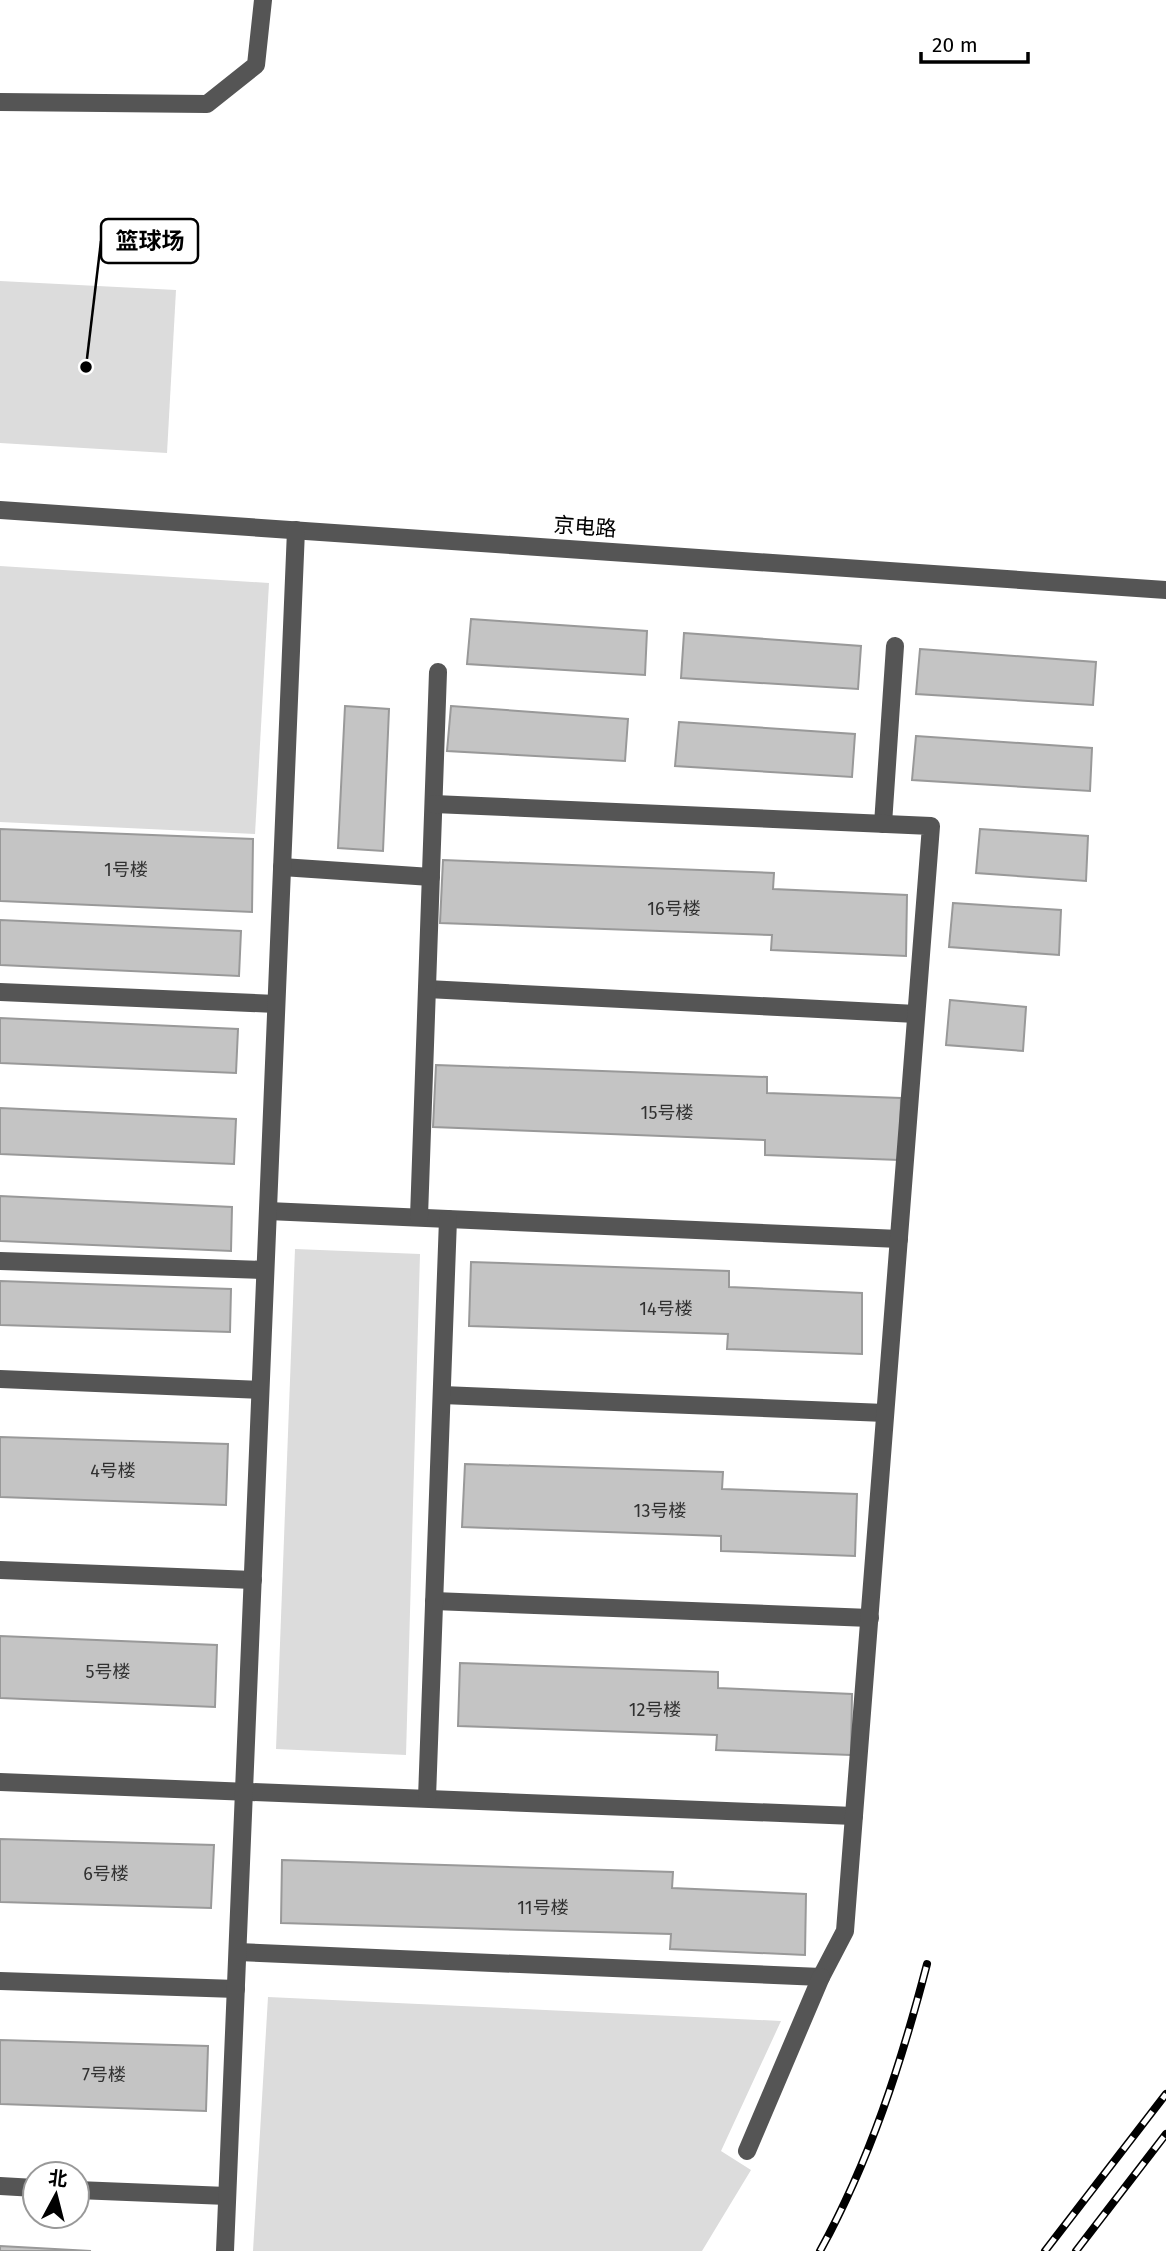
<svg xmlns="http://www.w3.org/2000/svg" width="1166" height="2251" font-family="'Fira Sans','Noto Sans SC',sans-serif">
<rect width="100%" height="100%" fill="#fff"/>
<!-- green -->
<g fill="#dcdcdc">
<path d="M0,281L176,290L167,453L0,443Z"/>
<path d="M0,566L269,583L255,834L0,822Z"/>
<path d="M295,1249L420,1254L406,1755L276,1749Z"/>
<path d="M268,1997L781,2021L721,2151L751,2170L702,2251H253Z"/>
</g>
<!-- building -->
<g fill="#c4c4c4" stroke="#999" stroke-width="2">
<path d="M471,619L647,631L645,675L467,664Z"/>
<path d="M684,633L861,646L858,689L681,678Z"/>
<path d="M920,649L1096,662L1093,705L916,694Z"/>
<path d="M345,706L389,709L383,851L338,848Z"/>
<path d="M451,706L628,719L625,761L447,751Z"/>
<path d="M679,722L855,734L852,777L675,766Z"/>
<path d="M916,736L1092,748L1090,791L912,780Z"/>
<path d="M0,829L253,839L252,912L0,901Z"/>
<path d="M980,829L1088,836L1086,881L976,873Z"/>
<path d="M443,860L774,873L773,889L907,895L906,956L771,950L772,935L440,923Z"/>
<path d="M953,903L1061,910L1059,955L949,947Z"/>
<path d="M0,920L241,931L239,976L0,965Z"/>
<path d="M950,1000L1026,1007L1023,1051L946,1045Z"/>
<path d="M0,1018L238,1029L236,1073L0,1063Z"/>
<path d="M436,1065L767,1077V1093L901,1098L899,1160L765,1155V1140L433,1127Z"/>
<path d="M0,1108L236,1119L234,1164L0,1154Z"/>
<path d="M0,1196L232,1207L231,1251L0,1241Z"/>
<path d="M471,1262L729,1271V1287L862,1293V1354L727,1349L728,1334L469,1326Z"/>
<path d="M0,1281L231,1289L230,1332L0,1325Z"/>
<path d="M0,1437L228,1444L226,1505L0,1497Z"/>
<path d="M465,1464L723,1472L722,1489L857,1494L855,1556L721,1551V1536L462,1527Z"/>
<path d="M0,1636L217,1645L215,1707L0,1698Z"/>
<path d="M460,1663L718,1672V1688L852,1694L851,1755L716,1750L717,1735L458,1726Z"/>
<path d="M0,1839L214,1845L211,1908L0,1902Z"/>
<path d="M282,1860L673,1872L672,1888L806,1894L805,1955L670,1949L671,1934L281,1923Z"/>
<path d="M0,2040L208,2046L206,2111L0,2104Z"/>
<path d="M0,2246L91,2251H0Z"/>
</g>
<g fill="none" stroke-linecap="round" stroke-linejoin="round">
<!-- minor -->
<g stroke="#555" stroke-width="18">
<path d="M0,102L207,104L256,65L263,0"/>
<path d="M0,510L1166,590"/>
<path d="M883,824L895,646"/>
<path d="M282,867L431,877"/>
<path d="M427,989L916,1014"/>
<path d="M0,992L276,1004"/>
<path d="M268,1211L899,1239"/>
<path d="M419,1217L438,672"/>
<path d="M0,1261L265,1270"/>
<path d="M0,1379L260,1390"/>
<path d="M442,1395L885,1413"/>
<path d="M0,1570L253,1580"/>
<path d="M434,1601L870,1618"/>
<path d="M0,1782L854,1816"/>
<path d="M427,1798L448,1219"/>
<path d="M238,1952L821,1977L845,1931L931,826L434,804"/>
<path d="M0,1981L236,1989"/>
<path d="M747,2151L821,1977"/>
<path d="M0,2186L35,2188"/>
<path d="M77,2190L227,2196"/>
<path d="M225,2251L296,530"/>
</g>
<!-- rail casing -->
<g stroke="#000" stroke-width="8">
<g id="rail">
<path d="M820,2251C870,2160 901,2064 927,1964"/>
<path d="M1045,2251L1166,2094"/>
<path d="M1076,2251L1166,2134"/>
</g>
</g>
<!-- rail -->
<use href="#rail" stroke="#fff" stroke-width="5" stroke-dasharray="16" stroke-linecap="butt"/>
</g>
<g text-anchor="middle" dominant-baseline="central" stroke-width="5" stroke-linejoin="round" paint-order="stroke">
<!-- number labels -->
<g font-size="18" fill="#313131">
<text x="126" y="870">1号楼</text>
<text x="674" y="909">16号楼</text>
<text x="667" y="1113">15号楼</text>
<text x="666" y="1309">14号楼</text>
<text x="113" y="1471">4号楼</text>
<text x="660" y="1511">13号楼</text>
<text x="108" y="1672">5号楼</text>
<text x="655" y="1710">12号楼</text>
<text x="106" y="1874">6号楼</text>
<text x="543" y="1908">11号楼</text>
<text x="104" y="2075">7号楼</text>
</g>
<!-- street labels -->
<g font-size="21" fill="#000" stroke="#fff">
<text transform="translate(585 527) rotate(4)">京电路</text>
</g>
</g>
<!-- callouts -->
<path fill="none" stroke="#000" stroke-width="2.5" d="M86 367L101 241"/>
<circle fill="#000" stroke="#fff" stroke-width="2.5" cx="86" cy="367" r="7"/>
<rect fill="#fff" stroke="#000" stroke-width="2.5" x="101" y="219" width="97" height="44" rx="7"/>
<g font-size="23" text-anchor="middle" font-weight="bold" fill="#000">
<text x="150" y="249">篮球场</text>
</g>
<!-- north arrow -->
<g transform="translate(56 2195) rotate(7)"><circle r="33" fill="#ffffff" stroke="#999999" stroke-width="2"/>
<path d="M0-5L12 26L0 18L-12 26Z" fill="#000000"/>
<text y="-10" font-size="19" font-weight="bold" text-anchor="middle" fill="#000000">北</text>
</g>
<!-- scale -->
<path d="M921 52v10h107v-10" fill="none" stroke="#000000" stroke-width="3.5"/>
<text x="932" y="52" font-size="21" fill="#000000" stroke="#ffffff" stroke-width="5" paint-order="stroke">20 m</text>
</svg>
